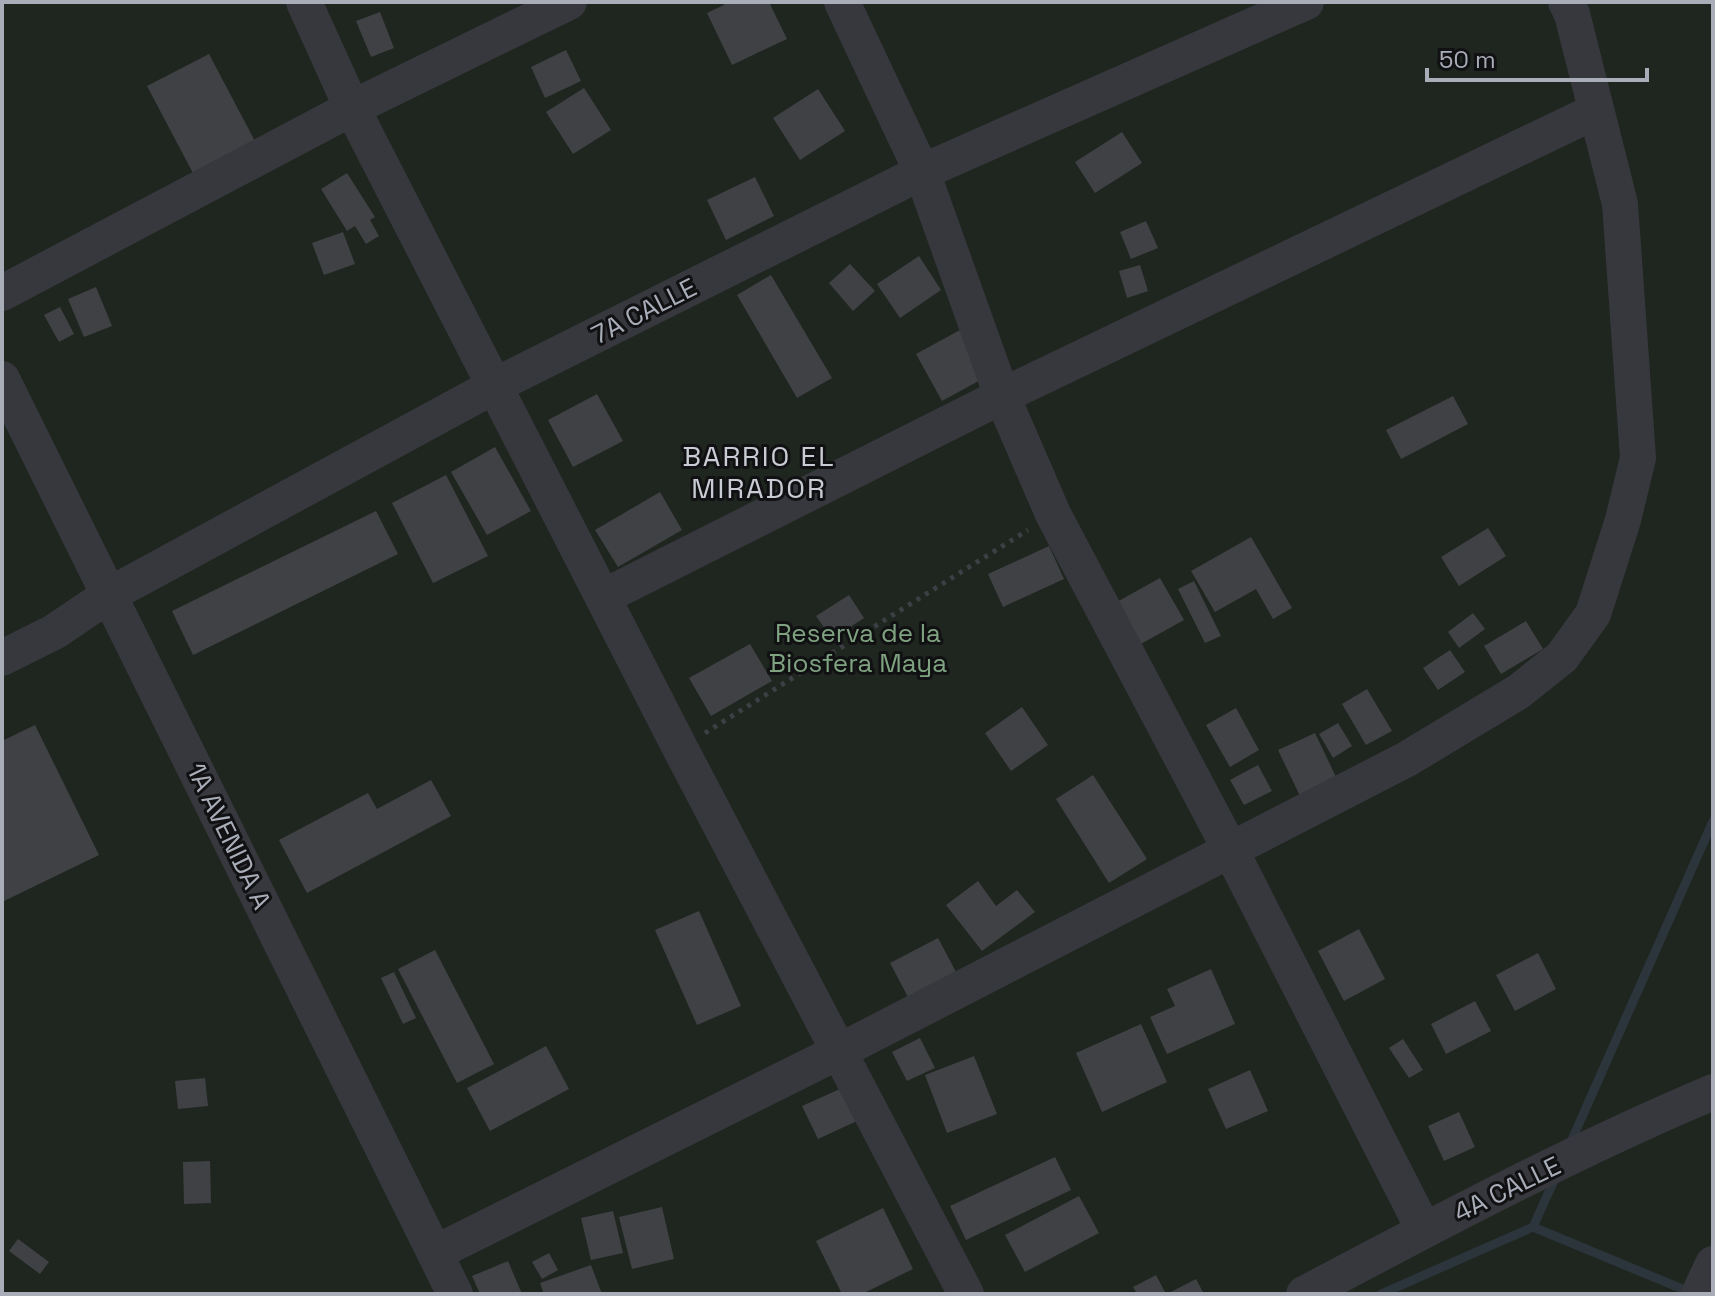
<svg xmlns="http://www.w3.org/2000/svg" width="1715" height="1296" font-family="'Space Grotesk',sans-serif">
<rect width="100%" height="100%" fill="#161618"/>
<!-- green -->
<rect fill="#1e261f" x="2" y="2" width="1711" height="1292"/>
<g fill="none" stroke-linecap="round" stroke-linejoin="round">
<!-- stream -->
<g stroke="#2c353c" stroke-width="9">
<path d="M1570,1144L1713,821"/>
<path d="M1533,1227L1556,1176"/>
<path d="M1381,1294L1533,1227L1692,1293"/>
</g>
</g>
<!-- building -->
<g fill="#404145">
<path d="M722,2H769L787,39L732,65L707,13L724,5Z"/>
<path d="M380,12L394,48L371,57L356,21Z"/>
<path d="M566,50L581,81L545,98L531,67Z"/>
<path d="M209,54L256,143L194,175L147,86Z"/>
<path d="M584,88L611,130L573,154L546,112Z"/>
<path d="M818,89L845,131L800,160L773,118Z"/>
<path d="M1122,132L1142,163L1095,193L1075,162Z"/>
<path d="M347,173L375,217L370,220L379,236L366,244L355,226L347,231L321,189Z"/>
<path d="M755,177L774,216L726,240L707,200Z"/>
<path d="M1146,221L1158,248L1131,259L1120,232Z"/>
<path d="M343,232L355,264L324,275L312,243Z"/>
<path d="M919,256L941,290L900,318L877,284Z"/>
<path d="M850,264L875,291L853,311L829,283Z"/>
<path d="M1140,265L1148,291L1127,298L1119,271Z"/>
<path d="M771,275L832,378L797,398L737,295Z"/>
<path d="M96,287L112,326L84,337L68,299Z"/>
<path d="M60,307L74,334L59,342L44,315Z"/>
<path d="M960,330L986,377L942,401L916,354Z"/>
<path d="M597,394L623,441L573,467L548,420Z"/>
<path d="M1453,396L1468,424L1401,459L1386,430Z"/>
<path d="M495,447L531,511L487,535L451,472Z"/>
<path d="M446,475L488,556L433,583L392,503Z"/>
<path d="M660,492L682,530L618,567L595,530Z"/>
<path d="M376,511L398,554L193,655L172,611Z"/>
<path d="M1488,528L1506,556L1459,586L1441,557Z"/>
<path d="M1251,537L1292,608L1273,619L1256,589L1215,612L1191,571Z"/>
<path d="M1049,546L1064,579L1003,607L988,574Z"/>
<path d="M1160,578L1184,620L1139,645L1115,603Z"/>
<path d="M1194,581L1221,636L1205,643L1178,589Z"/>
<path d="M849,595L864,618L832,639L816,616Z"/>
<path d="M1473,613L1485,629L1459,648L1448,632Z"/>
<path d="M1526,621L1543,649L1501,674L1484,646Z"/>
<path d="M750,644L772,681L711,716L689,678Z"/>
<path d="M1450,650L1465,672L1438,690L1423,668Z"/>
<path d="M1367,689L1392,731L1366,745L1342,704Z"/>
<path d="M1022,707L1048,745L1011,771L985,733Z"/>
<path d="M1236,708L1259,750L1230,767L1206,725Z"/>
<path d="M1338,723L1352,746L1333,758L1319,734Z"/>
<path d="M35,725L99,855L4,901L2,741Z"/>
<path d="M1315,733L1337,779L1300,796L1278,750Z"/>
<path d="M1258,765L1272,791L1244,805L1230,780Z"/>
<path d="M1093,775L1147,859L1109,883L1056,799Z"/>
<path d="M431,780L451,816L307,893L279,840L368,793L377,809Z"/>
<path d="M978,881L996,906L1017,890L1035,912L982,951L946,905Z"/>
<path d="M699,911L741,1006L697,1025L655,930Z"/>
<path d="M1359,929L1385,979L1344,1001L1318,951Z"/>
<path d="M938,938L956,972L908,997L890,963Z"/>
<path d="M435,950L494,1064L457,1083L398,969Z"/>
<path d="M1538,953L1556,989L1515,1011L1496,975Z"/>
<path d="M1211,969L1235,1024L1167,1054L1150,1017L1175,1006L1167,989Z"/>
<path d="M394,972L416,1018L403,1024L381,978Z"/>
<path d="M1475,1001L1491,1031L1446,1054L1431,1024Z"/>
<path d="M1141,1024L1167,1082L1102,1112L1076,1053Z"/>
<path d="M920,1038L935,1068L907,1081L892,1052Z"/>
<path d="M1403,1039L1423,1070L1409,1078L1389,1048Z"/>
<path d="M546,1046L569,1089L490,1131L467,1088Z"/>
<path d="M974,1056L997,1114L947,1133L925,1075Z"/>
<path d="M1250,1070L1268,1111L1226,1129L1208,1089Z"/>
<path d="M205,1078L208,1106L178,1109L175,1081Z"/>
<path d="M842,1088L857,1121L818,1139L802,1106Z"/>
<path d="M1459,1112L1475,1147L1444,1161L1428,1126Z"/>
<path d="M1055,1157L1071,1190L966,1240L950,1206Z"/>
<path d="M210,1161L211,1203L184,1204L183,1162Z"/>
<path d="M1079,1196L1099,1233L1025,1272L1005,1235Z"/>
<path d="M662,1207L674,1259L632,1269L619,1217Z"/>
<path d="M883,1208L913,1269L862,1294H842L816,1241Z"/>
<path d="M613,1211L623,1253L591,1260L581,1218Z"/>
<path d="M18,1239L49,1262L40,1274L9,1251Z"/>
<path d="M549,1253L558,1270L542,1279L532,1262Z"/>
<path d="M508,1261L522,1294H480L472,1276Z"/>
<path d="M591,1265L602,1294H544L540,1283Z"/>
<path d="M1156,1275L1166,1294H1137L1133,1287Z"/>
<path d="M1196,1279L1204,1294H1167Z"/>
</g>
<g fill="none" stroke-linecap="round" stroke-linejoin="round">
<!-- path -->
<path stroke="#3d3f44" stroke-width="5" stroke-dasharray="4 6" stroke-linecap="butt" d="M705,733L1028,530"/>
<!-- minor -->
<g stroke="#37383d" stroke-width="36">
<path d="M304,2L352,108L680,748L966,1294"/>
<path d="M842,2L922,172L1002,396L1053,514L1231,851L1424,1230"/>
<path d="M2,293L352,108L569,2"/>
<path d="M2,379L455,1294"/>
<path d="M603,597L1002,396L1596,111"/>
<path d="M2,658L54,632L109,595L496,385L922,172L1306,2"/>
<path d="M435,1253L840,1051L1407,759L1518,692L1562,657L1593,614L1623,520L1638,458L1620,204L1572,14L1566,2"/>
<path d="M1304,1294C1438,1223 1573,1151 1713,1092"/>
<path d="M1699,1294L1713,1264"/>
</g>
</g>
<g text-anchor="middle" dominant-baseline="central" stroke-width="6" stroke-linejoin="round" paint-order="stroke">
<!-- street labels -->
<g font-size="26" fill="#a8adb8" stroke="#111113">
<text transform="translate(644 311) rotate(-27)">7A CALLE</text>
<text transform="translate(229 836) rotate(64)">1A AVENIDA A</text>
<text transform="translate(1507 1189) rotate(-26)">4A CALLE</text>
</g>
<!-- park labels -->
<g font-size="26" fill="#7fa381" stroke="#111113">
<text x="858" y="633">Reserva de la<tspan x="858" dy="30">Biosfera Maya</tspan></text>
</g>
<!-- neighbourhood labels -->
<g font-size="28" letter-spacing="2" fill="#c9ccd4" stroke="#111113">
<text x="759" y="456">BARRIO EL<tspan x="759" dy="32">MIRADOR</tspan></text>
</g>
</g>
<!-- border -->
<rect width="1715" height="1296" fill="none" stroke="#a8adb8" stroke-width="8"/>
<!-- scale -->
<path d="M1427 68v12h220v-12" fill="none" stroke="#a8adb8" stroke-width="4"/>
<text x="1439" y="68" font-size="24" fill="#a8adb8" stroke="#111113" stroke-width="6" paint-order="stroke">50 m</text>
</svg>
